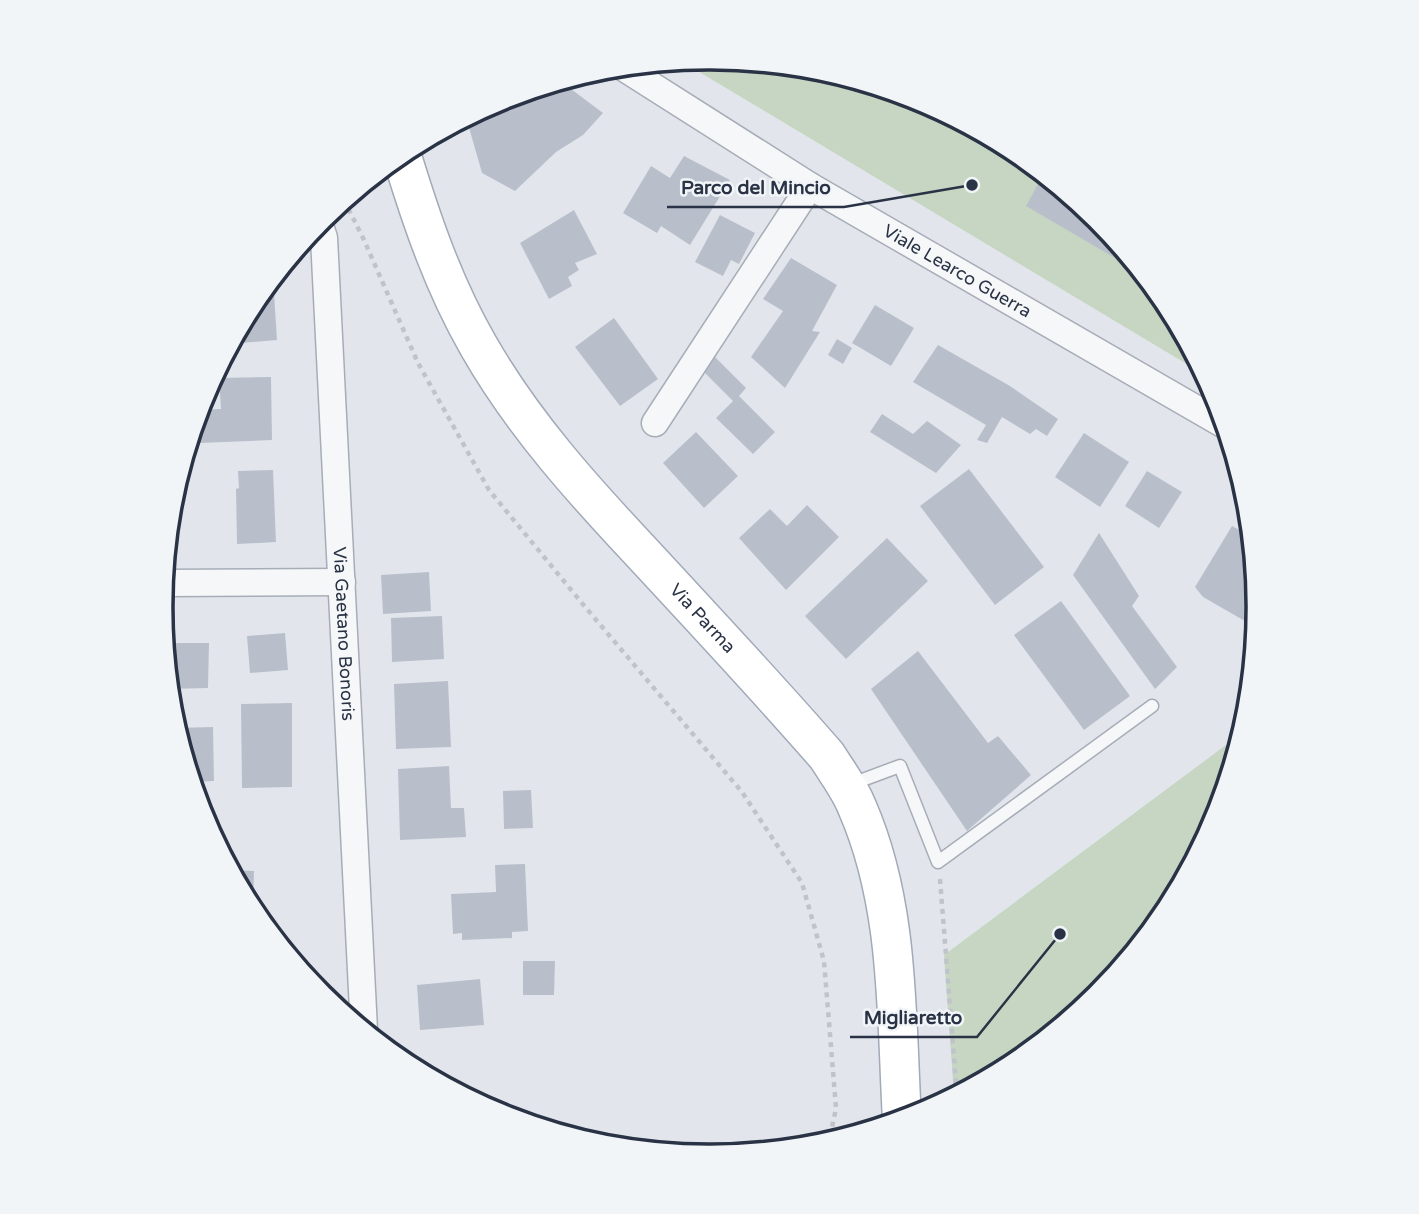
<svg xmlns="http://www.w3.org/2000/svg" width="1419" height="1214" font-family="'Varela Round',sans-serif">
<rect width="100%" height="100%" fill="#e2e6ec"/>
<!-- green -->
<g fill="#c7d6c3">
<path d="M710,58L817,68L920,100L1015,151L1098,219L1166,302L1205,375L681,61Z"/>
<path d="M1242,736L1217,818L1166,912L1098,996L1014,1064L954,1096L944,955L1234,739Z"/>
</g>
<!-- building -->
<g fill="#b9bfca">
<path d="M553,83L559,88L563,83L603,113L583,135L556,152L515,191L482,173L466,117L500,99Z"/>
<path d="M684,156L730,180L690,245L661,226L657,233L623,213L651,166L670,178Z"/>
<path d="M1038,184L1098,219L1144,275L1026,206Z"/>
<path d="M574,210L597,254L575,263L579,270L568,277L572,286L549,299L520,243Z"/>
<path d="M720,215L755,233L739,264L731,260L723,276L695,262Z"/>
<path d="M791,258L837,285L812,331L820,332L785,388L751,357L783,311L763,299Z"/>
<path d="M273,278L277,340L241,343L240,327L253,302Z"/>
<path d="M875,305L914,328L891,366L852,343Z"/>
<path d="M614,318L658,379L620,406L575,347Z"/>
<path d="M837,339L852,348L843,364L828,355Z"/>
<path d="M938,345L1010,386L1058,419L1047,436L1036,429L1030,434L1002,417L987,443L977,440L986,425L913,382Z"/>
<path d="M713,355L746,388L739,396L775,432L753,454L716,418L733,401L700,368Z"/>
<path d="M271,377L272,440L199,443L198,410L221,409L219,378Z"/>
<path d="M882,414L913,434L927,421L961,445L936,473L870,432Z"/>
<path d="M696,432L738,476L704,508L663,463Z"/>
<path d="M1084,433L1129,462L1100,507L1055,477Z"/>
<path d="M969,469L1044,567L995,605L920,506Z"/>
<path d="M273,470L276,542L237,544L236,489L239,488L238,471Z"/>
<path d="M1147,471L1182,492L1159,528L1125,506Z"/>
<path d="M807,505L839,537L786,590L739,538L770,509L787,526Z"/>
<path d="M1232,526L1252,537L1259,607L1257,628L1203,597L1195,587Z"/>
<path d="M1099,533L1139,596L1132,606L1177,667L1155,689L1073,575Z"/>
<path d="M887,538L928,581L846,659L805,616Z"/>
<path d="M429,572L431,611L383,614L381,575Z"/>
<path d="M1061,601L1130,696L1084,730L1014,635Z"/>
<path d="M442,616L444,659L392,662L391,618Z"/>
<path d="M285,633L288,670L250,673L247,636Z"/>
<path d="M164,643H209L208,688L168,689Z"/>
<path d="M918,651L988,743L998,736L1031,775L967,831L871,689Z"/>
<path d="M448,681L451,747L396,749L394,684Z"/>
<path d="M292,703V787L242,788L241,704Z"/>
<path d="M213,727L214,781L191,782L175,728Z"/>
<path d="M449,766L451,808H464L466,837L400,840L398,769Z"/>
<path d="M531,790L533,828L504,829L503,791Z"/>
<path d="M525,864L528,931L512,932V938L462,940V933L453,934L451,894L496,892L495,865Z"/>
<path d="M230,870L254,871L253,913V912Z"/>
<path d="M523,961H555L554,995H523Z"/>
<path d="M480,979L484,1025L420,1030L417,985Z"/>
</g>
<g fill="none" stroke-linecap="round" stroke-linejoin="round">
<!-- service casing -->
<g stroke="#a7adb7" stroke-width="15">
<path id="service" d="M849,785L900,766L938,862L1152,706"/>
</g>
<!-- minor casing -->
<g stroke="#a7adb7" stroke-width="29">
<g id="minor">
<path id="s1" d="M621,66L810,186L1226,426"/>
<path id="s2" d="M319,222L324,238L364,1030"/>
<path d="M655,423L810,186"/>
<path d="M163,583L342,582"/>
</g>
</g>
<!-- primary casing -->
<g stroke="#a0aab8" stroke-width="41">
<g id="primary">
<path id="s3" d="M401,153C421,219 443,284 478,345C523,424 583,490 645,556C706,622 768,688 827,756C837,772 850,789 857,807C900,905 896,1015 902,1120"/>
</g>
</g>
<!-- path -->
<g stroke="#c0c4ca" stroke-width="4.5" stroke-dasharray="5 5" stroke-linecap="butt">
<path d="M344,200L364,240L418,363L489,490L586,608L742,792L802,883L824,961L836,1108L829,1142"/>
<path d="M940,879L957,1095"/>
</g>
<!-- service -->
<use href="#service" stroke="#f5f7f9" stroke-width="12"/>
<!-- minor -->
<use href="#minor" stroke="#f5f7f9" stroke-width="26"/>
<!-- primary -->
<use href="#primary" stroke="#fff" stroke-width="38"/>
</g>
<g text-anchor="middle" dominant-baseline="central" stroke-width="5" stroke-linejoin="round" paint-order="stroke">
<!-- street labels -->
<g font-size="18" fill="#293345" stroke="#f2f5f8">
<text stroke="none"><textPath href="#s1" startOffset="394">Viale Learco Guerra</textPath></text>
<text stroke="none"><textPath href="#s3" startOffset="562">Via Parma</textPath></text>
<text stroke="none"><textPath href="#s2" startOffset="413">Via Gaetano Bonoris</textPath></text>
</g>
</g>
<!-- crop -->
<path d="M0 0H1419V1214H0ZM709 70H710A536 536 0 0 1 1246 606V608A536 536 0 0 1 710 1144H709A536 536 0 0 1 173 608V606A536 536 0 0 1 709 70Z" fill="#f2f5f8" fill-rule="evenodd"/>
<path fill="none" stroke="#293345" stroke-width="3.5" d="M709 70H710A536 536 0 0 1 1246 606V608A536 536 0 0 1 710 1144H709A536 536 0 0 1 173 608V606A536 536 0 0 1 709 70Z"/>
<!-- callouts -->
<path fill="none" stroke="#293345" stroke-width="2.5" d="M972 185L844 207H667M1060 934L977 1037H850"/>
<g fill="#293345" stroke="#f2f5f8" stroke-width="2.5">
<circle cx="972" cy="185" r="7"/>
<circle cx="1060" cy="934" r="7"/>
</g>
<g font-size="19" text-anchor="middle" font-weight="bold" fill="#293345" stroke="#f2f5f8" stroke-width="5" stroke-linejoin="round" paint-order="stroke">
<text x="756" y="194">Parco del Mincio</text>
<text x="913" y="1024">Migliaretto</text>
</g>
</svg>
